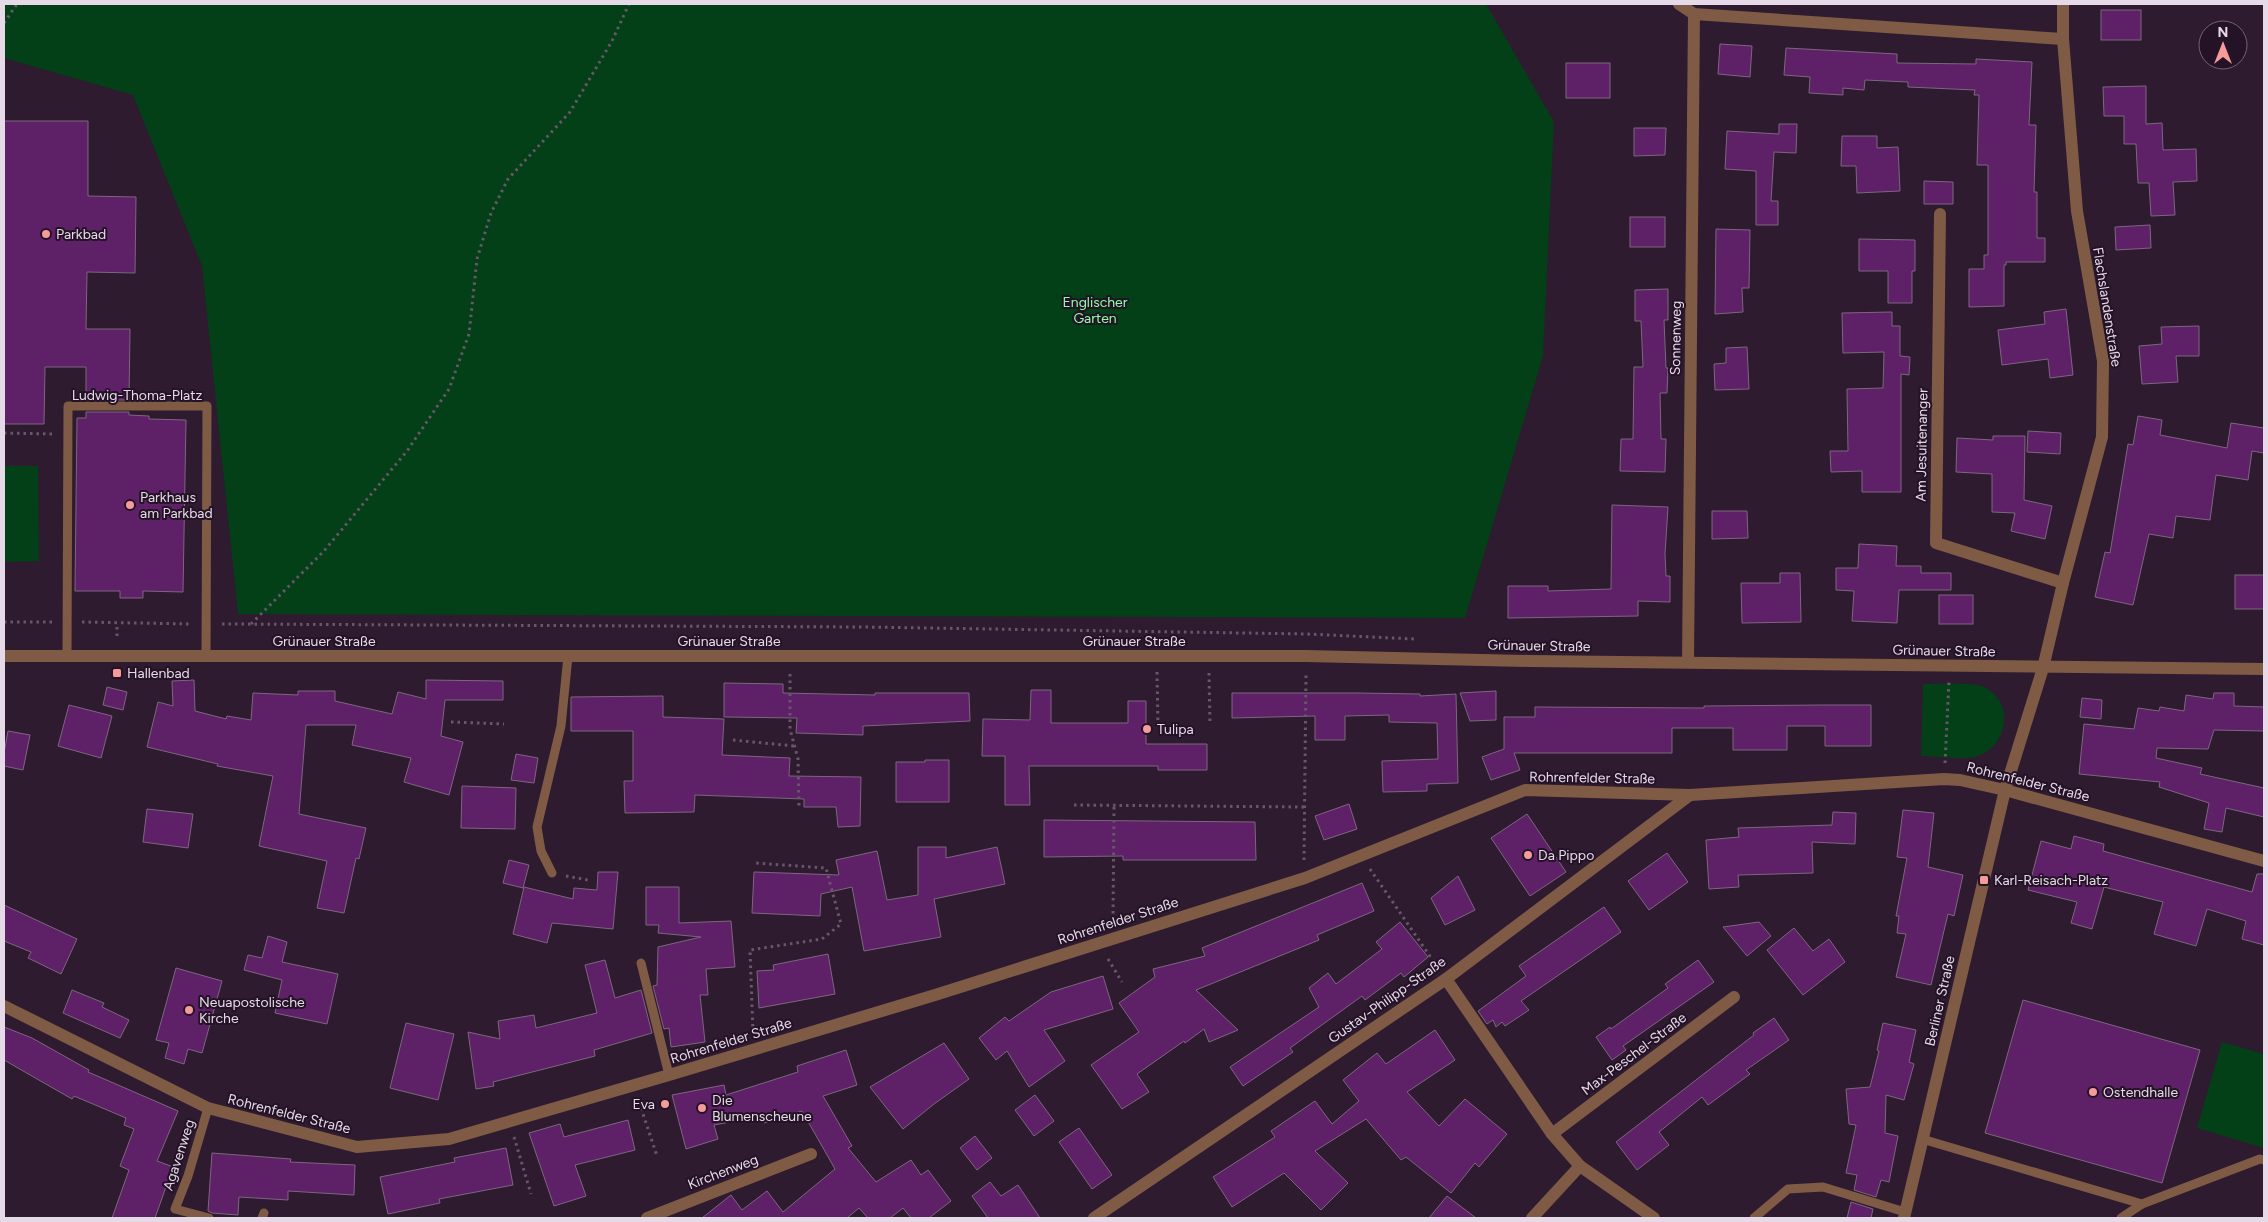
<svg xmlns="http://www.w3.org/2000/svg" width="2268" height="1222" font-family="Figtree,sans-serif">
<rect width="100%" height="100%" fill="#2e1b30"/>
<!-- green -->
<g fill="#033f17">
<path d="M4,4H1486L1554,122L1543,356L1465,618L238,614L202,266L133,95L4,58Z"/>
<path d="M4,466H38L39,561L4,562Z"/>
<path d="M1923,684C1935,684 1975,682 1984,687C2016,702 2008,748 1975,757C1963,760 1934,756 1921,756Z"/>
<path d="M2222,1042L2264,1054V1148L2197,1128Z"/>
</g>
<!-- building -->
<g fill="#5e2066" stroke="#7d6680">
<rect x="2101" y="10" width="40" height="30"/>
<path d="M1720,44L1752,46L1750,77L1718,74Z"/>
<path d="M1786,48L1897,54V63L1976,64V59L2032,62L2029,125H2036L2034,192H2037V238H2045V262H2006V265H2004V306L1969,307V269H1984V255H1988V165H1977L1979,95H1974L1975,90L1908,87V82L1865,80L1864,90L1843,88V95L1809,93L1810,77L1784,75Z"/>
<rect x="1566" y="63" width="44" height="35"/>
<path d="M2146,86V124L2162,123L2163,150L2196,149L2197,181L2173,182L2175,215L2151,216L2149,183H2138L2136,144H2124V116H2104L2103,87Z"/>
<path d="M4,121H88V196L136,197L135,273L87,272L86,329H130L129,400H86V367H45L44,424H4Z"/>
<path d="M1779,124H1797L1796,153L1774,152L1771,201H1778V225H1756V171L1725,169L1727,131L1779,134Z"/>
<path d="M1634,128H1666L1665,155L1634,156Z"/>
<path d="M1842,136H1877V148L1898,147L1900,191L1857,193L1856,166H1841Z"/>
<path d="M1924,181L1953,182V204H1924Z"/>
<rect x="1630" y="217" width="35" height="30"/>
<path d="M2150,225L2151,248L2116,250L2115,227Z"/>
<path d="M1716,229L1750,230L1749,288H1742L1743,312L1715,314Z"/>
<path d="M1859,239L1915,240V271H1912V303H1888V271H1859Z"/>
<path d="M1668,289V320H1664L1666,368H1668L1667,393H1660L1661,439H1666L1665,472L1620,471L1621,439H1633L1634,367H1643L1641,321H1635V290Z"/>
<path d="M2066,309L2073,375L2050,378L2048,359L2002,365L1998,330L2045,324L2044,312Z"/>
<path d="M1892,312V326H1900V356L1910,357L1909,375L1901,374V492H1862V471L1831,472L1830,451H1848L1847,389L1883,388L1884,352L1843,353L1842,313Z"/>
<path d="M2199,326V356H2176L2178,382L2142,384L2139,346L2162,344L2161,327Z"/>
<path d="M1747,347L1749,389L1715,390L1714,364L1726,363V348Z"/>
<path d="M86,412H129V415L149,416V419L186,420L183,592L143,591V598H120V591H75L77,418H86Z"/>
<path d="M2138,416L2162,420L2160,435L2227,448L2231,423L2264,428V453L2252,451L2248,480L2216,475L2210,520L2176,516L2173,538L2149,534L2133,605L2095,597L2105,552L2110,553L2128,444L2133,445Z"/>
<path d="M2028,431L2061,433L2060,454L2027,452Z"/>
<path d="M1993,436H2025L2024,500L2052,506L2045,539L2011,531L2015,513L1992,512V474L1956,472L1957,438L1993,440Z"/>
<path d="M1612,505L1668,507L1665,554L1666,576H1670V602L1638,601V616L1508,618V586H1548V591L1611,589Z"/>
<path d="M1712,511H1747L1748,538L1712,539Z"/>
<path d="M1859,544L1897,546L1896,566H1921V573H1951V590H1899L1897,623L1852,621L1854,591L1836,590V568H1858Z"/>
<path d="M1780,573H1800L1801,622L1742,623L1741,583H1780Z"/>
<rect x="2235" y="575" width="29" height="34"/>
<rect x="1939" y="595" width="34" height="29"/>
<path d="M194,680L195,711L226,719L227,716L251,720L253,693L298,695V691H335V701L392,714L398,692L426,699V680L503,681V700H445L441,736L463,742L449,795L404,782L411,758L352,745L356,725H306L299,814L366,828L359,859L356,858L344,913L317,908L327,861L259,846L273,776L217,766L218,764L147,747L158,702L173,706L172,681Z"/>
<path d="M724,683L783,684V693L875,695V693H969L970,721L863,726V735L796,733L797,718L724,717Z"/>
<path d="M107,687L127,692L123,710L103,705Z"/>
<path d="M1031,690H1051V723H1128V701H1146V744H1207V770H1158V766H1029L1030,805H1005V756H982L983,719L1030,720Z"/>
<path d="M1496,691V720L1470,721L1460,693Z"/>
<path d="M1232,693H1358L1420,694V696L1456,694L1458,783L1427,784V791L1383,792L1382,761L1438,759L1437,723L1389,722V715L1345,716V740H1315V716L1232,718Z"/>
<path d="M2214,693H2234V706L2264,707V731L2214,730L2208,749L2157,748L2156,758L2202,768L2200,774L2264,788V817L2226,808L2222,832L2204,829L2209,803L2159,787L2160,782L2079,774L2084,724L2134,729L2138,708L2159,711L2160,707L2184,711L2186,695L2213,699Z"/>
<path d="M663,696V717L724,719L722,755L790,758L789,776L861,777L860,826L838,827L836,807H804V799L695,795L694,812L625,813L624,781H633V731H571V697Z"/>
<path d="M2082,698L2102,700L2101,719L2080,717Z"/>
<path d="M69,705L112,716L101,758L58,746Z"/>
<path d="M1825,705H1871V746H1825V726H1787V750H1733V728H1672V753H1514L1520,770L1491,780L1482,757L1504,749V717H1535V707L1704,708V706Z"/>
<path d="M8,731L30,735L23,770L4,766V753Z"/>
<path d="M516,754L538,758L534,783L511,780Z"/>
<path d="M925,760H949V802H896V762H925Z"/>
<path d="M462,786L516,788L515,829L461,828Z"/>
<path d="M1349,804L1357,829L1324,840L1315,816Z"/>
<path d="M147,809L193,814L188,848L143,842Z"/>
<path d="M1903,810L1934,813L1928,867L1963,875L1954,916L1948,914L1931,985L1896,977L1906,934L1897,933L1899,916H1896L1907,858L1897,857Z"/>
<path d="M1833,812L1856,813L1855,844L1812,842L1813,873L1738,875L1739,887L1709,889L1706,840L1739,837L1738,828L1832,825Z"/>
<path d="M1527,814L1566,872L1530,896L1491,838Z"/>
<path d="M1044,820L1255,822L1256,860H1123V856L1044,857Z"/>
<path d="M2074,836L2104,844L2103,851L2252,892L2257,874H2264V945L2242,939L2246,921L2207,909L2196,946L2154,934L2163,902L2104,887L2092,929L2071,923L2077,902L2028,890L2041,841L2071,849Z"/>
<path d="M918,847H946V858L997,847L1005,884L934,899L941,937L864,951L852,887L821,894L820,916L752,913L754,872L839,875L836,860L877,851L887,900L918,895Z"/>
<path d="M1667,853L1688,882L1649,910L1628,881Z"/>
<path d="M509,860L529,865L523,888L503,883Z"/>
<path d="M598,872H618L613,929L552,923L547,943L513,934L524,887L573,899L574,888L597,890Z"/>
<path d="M1458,876L1475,910L1445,925L1431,898Z"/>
<path d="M1362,883L1374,911L1317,935L1319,940L1196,990L1238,1030L1209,1042L1204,1029L1185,1043L1184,1041L1137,1074L1149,1092L1122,1109L1091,1065L1139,1032L1119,1003L1155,977L1153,969L1205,956L1202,948Z"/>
<path d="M646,887H679V923L731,921L735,967L706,969L708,995H700L705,1042L671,1047L669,1028L664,1029L653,986L657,985L658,947L701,937L658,933L659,925H646Z"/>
<path d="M4,905L77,939L61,974L28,958L31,952L4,941Z"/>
<path d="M1604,907L1621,932L1521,1001L1529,1010L1505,1026L1502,1022L1496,1027L1493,1020L1487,1024L1478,1011L1526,976L1519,966Z"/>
<path d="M1400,922L1428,957L1404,977L1401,973L1365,1000L1362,996L1290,1048L1293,1052L1243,1086L1230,1067L1319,1007L1309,988L1328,973L1336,984L1382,949L1376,942Z"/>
<path d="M1759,922L1771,936L1747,956L1723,927Z"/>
<path d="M1794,928L1813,951L1829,939L1845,962L1803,995L1767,950Z"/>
<path d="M268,936L287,942L282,962L338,974L327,1024L275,1013L282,980L244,970L248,955L262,958Z"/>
<path d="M828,954L835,994L759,1008L757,971L774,970L773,965Z"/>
<path d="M605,960L615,998L641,990L652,1033L594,1050L595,1056L493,1082L494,1086L476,1089L468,1032L500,1039L498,1021L534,1015L536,1028L597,1013L585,965Z"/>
<path d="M1698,960L1714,982L1623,1046L1626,1050L1612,1060L1596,1037L1610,1027L1611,1029L1668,988L1665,984Z"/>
<path d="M176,968L222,981L202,1053L188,1049L184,1064L165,1058L169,1043L156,1040Z"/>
<path d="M1103,976L1113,1009L1044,1030L1065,1061L1029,1087L1007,1051L996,1060L979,1038L1005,1017L1009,1021L1051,992Z"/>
<path d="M72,990L104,1003L102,1007L129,1020L120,1038L63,1013Z"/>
<path d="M2023,1000L2200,1050L2162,1183L1985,1133Z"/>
<path d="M1774,1018L1789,1040L1746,1070L1750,1074L1708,1105L1702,1097L1659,1132L1669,1145L1637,1170L1616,1142L1754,1035L1753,1033Z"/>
<path d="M406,1023L454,1034L438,1100L390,1088Z"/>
<path d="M1883,1023L1916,1030L1909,1062L1914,1064L1904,1100L1886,1095L1885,1133L1898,1136L1889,1182L1881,1180L1876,1197L1854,1190L1857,1175L1846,1173L1856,1125L1849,1124L1846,1089L1870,1087L1879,1051L1877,1050Z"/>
<path d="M4,1027L32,1038L89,1070L88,1072L178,1111L157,1161L179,1169L172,1186L167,1184L155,1218H112L129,1170L120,1166L134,1129L124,1125L126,1118L74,1096L72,1099L4,1060Z"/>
<path d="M1435,1030L1455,1060L1407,1092L1439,1126L1465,1099L1507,1134L1479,1167L1475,1163L1451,1193L1406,1157L1401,1160L1366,1119L1315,1151L1348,1183L1321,1210L1284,1173L1232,1207L1213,1177L1275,1137L1271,1131L1315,1101L1332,1124L1359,1101L1343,1080L1377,1053L1386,1064Z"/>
<path d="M944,1043L969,1079L934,1104L903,1129L870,1087Z"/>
<path d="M846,1050L857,1085L823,1096L852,1146L848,1148L876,1182L911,1160L921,1175L928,1170L951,1201L929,1218H911L903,1208L890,1218H868L859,1208L847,1218H702L731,1195L742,1210L767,1191L783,1212L835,1169L802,1111L764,1123L762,1116L714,1125L718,1139L686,1149L672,1095L724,1085L726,1095L798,1072L797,1066Z"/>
<path d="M1035,1095L1054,1121L1034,1136L1015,1110Z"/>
<path d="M628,1120L635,1150L575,1165L586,1196L554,1206L529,1133L560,1124L564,1137Z"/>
<path d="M1079,1128L1112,1175L1092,1189L1059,1142Z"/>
<path d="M975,1136L992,1158L977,1170L960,1148Z"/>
<path d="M506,1148L513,1185L439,1199L440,1203L388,1214L380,1177L455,1162L454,1158Z"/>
<path d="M212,1153L291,1159L290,1162L355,1165L354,1195L288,1191V1200L239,1197L238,1215L212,1213L208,1211Z"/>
<path d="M990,1182L1001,1196L1018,1185L1040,1218H988L972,1196Z"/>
<path d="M1447,1196L1476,1218H1429Z"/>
<path d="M1851,1202L1873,1209L1871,1218H1847Z"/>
</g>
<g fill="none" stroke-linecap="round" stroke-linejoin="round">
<!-- path -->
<g stroke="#68576a" stroke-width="3" stroke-dasharray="2.5 4" stroke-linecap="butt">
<path d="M4,23L17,4"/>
<path d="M4,433L52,434"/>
<path d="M4,622H53"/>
<path d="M82,622L191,624"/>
<path d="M222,624L864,627L1307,634L1415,639"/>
<path d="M251,624L324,551L407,451L449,389L469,334L477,259L491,213L508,179L570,112L612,41L629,4"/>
<path d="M117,636V623"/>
<path d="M1157,672L1158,727"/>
<path d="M1209,673L1210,725"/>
<path d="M790,674V729L798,759L799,807"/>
<path d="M451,722L504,724"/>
<path d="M733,740L794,746"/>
<path d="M1945,763L1949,681"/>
<path d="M1074,805L1304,807"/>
<path d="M1304,860L1306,674"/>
<path d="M1370,869L1436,965"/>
<path d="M566,876L588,880"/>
<path d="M1113,920L1114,806"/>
<path d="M1108,959L1122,982"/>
<path d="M753,1033L750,950L822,939L841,924L826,868L755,863"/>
<path d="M639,1102L657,1156"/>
<path d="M514,1137L531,1194"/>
</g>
<!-- service -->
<g stroke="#7f5b45" stroke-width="9">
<path d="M67,656L68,406H207L206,656"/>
<path d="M552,873L541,851L537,827L561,726L568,656"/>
<path d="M641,963L669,1075"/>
<path d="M208,1108L188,1176L175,1209L209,1218"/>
<path d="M1922,1139L2142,1204"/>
<path d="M262,1218L264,1213"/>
<path d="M1754,1218L1788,1189L1823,1187L1905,1212"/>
<path d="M2121,1218L2142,1204L2260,1159L2264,1160"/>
</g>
<!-- minor -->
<g stroke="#7f5b45" stroke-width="12">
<path d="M1679,4L1694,14L2063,39"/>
<path d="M1940,214L1936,543L2063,583"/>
<path d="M1688,662L1694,14"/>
<path d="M1446,979L1552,1134L1580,1166L1654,1218"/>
<path d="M4,1006L208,1108L357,1147L449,1139L669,1075L935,995L1305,878L1525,790L1690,795L1944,779L1960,780L2005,790L2264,861"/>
<path d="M1552,1134L1734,997"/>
<path d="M647,1218L811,1154"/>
<path d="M1094,1218L1446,979L1690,795"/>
<path d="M1532,1218L1580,1166"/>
<path d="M1904,1218L2005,790L2043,668L2063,583L2102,437L2103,361L2077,211L2063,39V4"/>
</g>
<!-- tertiary -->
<path stroke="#7f5b45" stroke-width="12" d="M4,656H1306L1530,661L2264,669"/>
</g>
<!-- markers -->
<g fill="#f59b9b" stroke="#241226" stroke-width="2">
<circle cx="46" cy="234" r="5"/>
<circle cx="130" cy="505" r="5"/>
<rect x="112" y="668" width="10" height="10" rx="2.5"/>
<circle cx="1147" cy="729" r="5"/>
<circle cx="1528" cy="855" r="5"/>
<rect x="1979" y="875" width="10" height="10" rx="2.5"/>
<circle cx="189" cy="1010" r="5"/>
<circle cx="2093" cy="1092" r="5"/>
<circle cx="665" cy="1104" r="5"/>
<circle cx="702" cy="1108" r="5"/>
</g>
<g text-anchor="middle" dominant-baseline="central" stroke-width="4" stroke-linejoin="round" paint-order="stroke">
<!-- poi labels -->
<g font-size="14" fill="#e7dae8" stroke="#241226" text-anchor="start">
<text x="56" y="234">Parkbad</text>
<text x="140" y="497">Parkhaus<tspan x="140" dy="16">am Parkbad</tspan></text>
<text x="127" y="673">Hallenbad</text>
<text x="1157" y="729">Tulipa</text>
<text x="1538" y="855">Da Pippo</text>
<text x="1994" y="880">Karl-Reisach-Platz</text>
<text x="199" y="1002">Neuapostolische<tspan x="199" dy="16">Kirche</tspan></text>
<text x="2103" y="1092">Ostendhalle</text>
<text x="712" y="1100">Die<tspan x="712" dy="16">Blumenscheune</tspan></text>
<text x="655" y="1104" text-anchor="end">Eva</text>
</g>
<!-- park labels -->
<g font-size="14" fill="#8fffa5" stroke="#241226">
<text x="1095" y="302">Englischer<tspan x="1095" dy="16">Garten</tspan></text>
</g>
<!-- street labels -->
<g font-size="14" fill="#e7dae8" stroke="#241226">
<text transform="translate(2107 307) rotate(81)">Flachslandenstraße</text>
<text transform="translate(1676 338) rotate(-89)">Sonnenweg</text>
<text x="137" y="395">Ludwig-Thoma-Platz</text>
<text transform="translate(1922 445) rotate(-89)">Am Jesuitenanger</text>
<text x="324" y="641">Grünauer Straße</text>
<text x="729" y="641">Grünauer Straße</text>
<text x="1134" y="641">Grünauer Straße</text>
<text transform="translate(1539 646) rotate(1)">Grünauer Straße</text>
<text transform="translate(1944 651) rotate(1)">Grünauer Straße</text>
<text transform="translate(1592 778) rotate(1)">Rohrenfelder Straße</text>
<text transform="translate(2028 782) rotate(14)">Rohrenfelder Straße</text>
<text transform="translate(1118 921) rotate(-18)">Rohrenfelder Straße</text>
<text transform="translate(1387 1000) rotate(-35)">Gustav-Philipp-Straße</text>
<text transform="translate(1940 1001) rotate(-77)">Berliner Straße</text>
<text transform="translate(731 1041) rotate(-17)">Rohrenfelder Straße</text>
<text transform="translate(1634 1054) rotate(-37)">Max-Peschel-Straße</text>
<text transform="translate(289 1114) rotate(14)">Rohrenfelder Straße</text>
<text transform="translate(179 1155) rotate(-72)">Agavenweg</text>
<text transform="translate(723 1172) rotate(-21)">Kirchenweg</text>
</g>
</g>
<!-- border -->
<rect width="2268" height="1222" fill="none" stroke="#e7dae8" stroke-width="10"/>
<!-- north arrow -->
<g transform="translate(2223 45)"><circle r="24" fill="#241226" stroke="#726274"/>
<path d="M0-4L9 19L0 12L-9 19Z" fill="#f59b9b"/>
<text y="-8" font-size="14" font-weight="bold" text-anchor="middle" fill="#e7dae8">N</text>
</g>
</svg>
